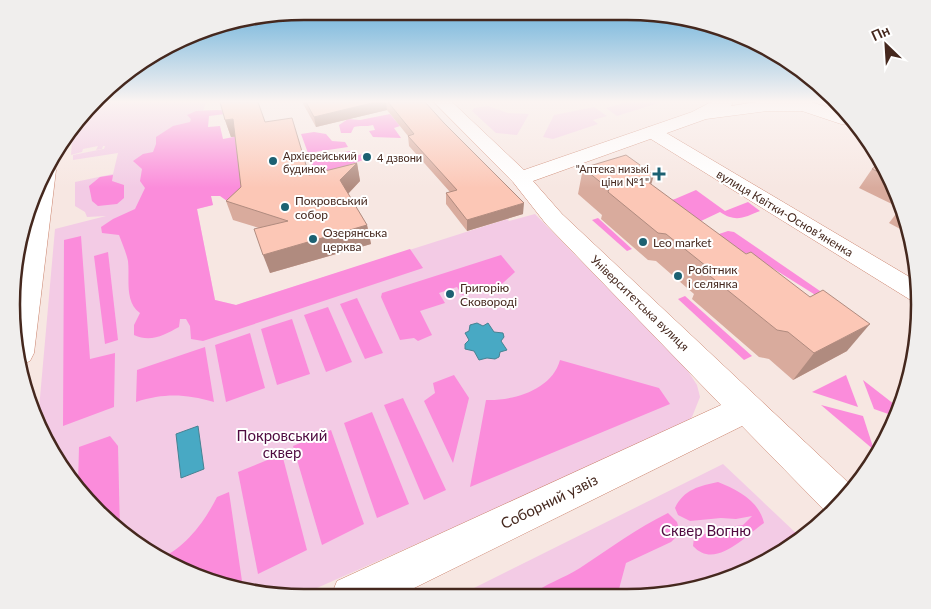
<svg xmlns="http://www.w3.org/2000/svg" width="931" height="609" font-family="Lato,sans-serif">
<rect width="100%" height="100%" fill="#f7e7e2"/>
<!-- green -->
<g fill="#f3cbe5">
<path d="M97,102H206C193,137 205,171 213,205L197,209L215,300L236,305L507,219L509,221L535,214L686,368L697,385L700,397L692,417L686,424L654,439L301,595H266L175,568L111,525L51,451L38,420L55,229L106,216L87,217L85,212L75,206V182L113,174L118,153L73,160V155L113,147L104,149L105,146H103L102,149L96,150L98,146L83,149L82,152L71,155L73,125Z"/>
<path d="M627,102H657L658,103L617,116L606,108Z"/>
<path d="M488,106L508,113L529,114L517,135L496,133L472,111L474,108Z"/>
<path d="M594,107L607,116L593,120L598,124L553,139L543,137L554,115Z"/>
<path d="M723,464L798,535L756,568L645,597L458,596Z"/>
</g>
<!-- forest -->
<g fill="#fb8cdb">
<path d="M216,110L249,111L209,116L208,127L220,126L223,139L266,131L246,192L227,201L220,196H211L213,205L197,209L215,300L236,305L410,249L423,268L203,341L191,339L190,326L186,319H180L179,327C164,335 151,343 134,335V325L140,313C124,302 130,278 128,261C126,252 122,243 119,235L102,233L101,227L113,219L135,209L145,188L140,181L142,169L133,161L143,154L153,152L156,144V137L173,126L190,122L191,119L187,115L196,111Z"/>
<path d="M390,114L400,126L394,128L401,138L373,137L369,131L375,130L373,125C366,127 360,125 354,127L351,133H341L339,125L348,119L360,120Z"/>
<path d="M314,132L326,134L332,141L345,142L348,147L308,153L301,134Z"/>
<path d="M350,151L354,156L363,154L366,159L316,176L310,158Z"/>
<path d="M113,175L112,181L124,185V198L117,204L98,206L92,201L89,186L100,177Z"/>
<path d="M696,190L725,211L748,202L760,211C745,217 736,223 720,212L701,221L685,226L660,203L675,199Z"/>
<path d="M598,218L632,249L627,251L592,220Z"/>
<path d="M728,231L734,232L839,304L825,301L750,254L739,252L716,235Z"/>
<path d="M81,236L90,359L115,353L114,407L63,426L64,240Z"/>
<path d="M108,252L118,340L105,344L94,256Z"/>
<path d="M501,255L515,272L491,294L476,291L462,295L457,287L439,293L445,303L420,311L432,335L418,341L414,338L400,340L381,297L382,293Z"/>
<path d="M685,296L752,356L744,360L678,299Z"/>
<path d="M357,298L383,353L365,359L340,304Z"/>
<path d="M328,307L352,362L326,372L304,315Z"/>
<path d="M292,319L310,374L277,385L261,329Z"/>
<path d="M250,333L265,388L226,402L215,345Z"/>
<path d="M205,347L214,402C185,394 165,393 136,402L137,370Z"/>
<path d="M560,360L659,388L670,404L470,487L486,400C513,401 552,390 560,360Z"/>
<path d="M454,375L469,398L453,463L424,401L435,393L433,383Z"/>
<path d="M846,375L858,407L812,392Z"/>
<path d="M863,380L899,408L894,416L874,409Z"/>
<path d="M403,398L446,490L424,500L384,405Z"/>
<path d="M821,405L863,416L874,450Z"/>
<path d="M372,412L409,504L377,518L344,423Z"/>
<path d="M331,430L364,524L322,545L293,446Z"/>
<path d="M110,436L118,446L120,531L111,525L78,484L79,447Z"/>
<path d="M282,454L307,550L258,574L238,472Z"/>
<path d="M718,482C738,490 759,501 764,523C744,537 715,570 693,546L694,538L721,528L743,525L752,516L736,519L721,518L690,521L678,515L675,508C684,489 700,486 718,482Z"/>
<path d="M229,492L242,581L233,585L175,568L161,558C186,547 205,521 217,497Z"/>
<path d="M668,513L677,522L680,533L671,542L626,563L619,589L611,597H530C545,583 563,579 580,568C609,549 637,528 668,513Z"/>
<path d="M795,532L798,535L756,568L744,571Z"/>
</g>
<!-- water -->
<g fill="#48a9c4" stroke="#478292">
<path d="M477,323L483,326L488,323L494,332L503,333L504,337L501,341L507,350L500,352L499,357L495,359L487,358L479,360L474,351L465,349V344L469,340L465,333L469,331L470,325Z"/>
<path d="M198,426L204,469L181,478L176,434Z"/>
</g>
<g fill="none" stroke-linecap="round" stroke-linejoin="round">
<!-- minor casing -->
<g stroke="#ca816a" stroke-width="1">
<path id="minor" d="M652,127L658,128L918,282L917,301L909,299L646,136L644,132L646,128Z"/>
</g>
<!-- tertiary casing -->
<g stroke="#ca816a" stroke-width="1">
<path id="tertiary" d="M434,102H452L524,170L692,112L711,102H733L731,106L756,102H812L815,106L812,110L806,111H767L706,119L533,181L562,214L853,487L847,498L827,513L742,426L398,596H331L337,581L721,405L546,224L513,182Z"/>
</g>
<!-- primary casing -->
<g stroke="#ca816a" stroke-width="1">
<g id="primary">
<path d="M785,102H811L842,112L851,124H841L787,106Z"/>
<path d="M50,165L53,166L56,170L34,353L30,361L20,365L13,299L33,193Z"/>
</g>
</g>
<!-- minor -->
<use href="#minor" fill="#fff" fill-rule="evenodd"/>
<!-- tertiary -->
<use href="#tertiary" fill="#fff" fill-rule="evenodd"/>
<!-- primary -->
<use href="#primary" fill="#fff" fill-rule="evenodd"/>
</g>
<!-- wall -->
<g fill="#d9ab9d">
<path d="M302,102H425L523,214L467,231L446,204V193L450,192L409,146L408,136L387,110L316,127Z"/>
<path d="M225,120L265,122L309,175L357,163L360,181L348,194L367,225L371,244L270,273L259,228L233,220L226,201L241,187L235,137H231Z"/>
<path d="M583,168L651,185L847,351L793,380L769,359L759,357L692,299L694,294L656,261L648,260L601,219L602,215L578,194Z"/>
<path d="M872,169L890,175L898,207L859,188Z"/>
<path d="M899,210L904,231L889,223Z"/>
</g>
<!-- shaded-wall -->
<g fill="#b08b7f">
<path d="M376,102H386L387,110L316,127L314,117Z"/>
<path d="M233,119L238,136L231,137L225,120Z"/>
<path d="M357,163L360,181L344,198L340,180Z"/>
<path d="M654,175L646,202L644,179Z"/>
<path d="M524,203L523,214L467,231V220Z"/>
<path d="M367,225L371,244L270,273L263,255Z"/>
<path d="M870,324L847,351L793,380L814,353Z"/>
</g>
<!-- building -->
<g fill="#fcc7b6" stroke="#b08b7f">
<path d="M220,102H258L265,122L292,118L309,175L357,163L340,180L367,225L263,255L254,229L288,221L226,201L241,187L233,119L225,120Z"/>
<path d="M306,102H376L314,117Z"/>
<path d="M388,102H425L444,123L524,203L467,220L446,193L457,190L408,136L414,134Z"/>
<path d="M626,155L654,175L644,179L746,254L751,252L810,297L823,290L870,324L814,353L788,332L777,330L705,272L706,266L666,234L658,233L608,192L609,189L583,168Z"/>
<path d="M880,163L890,175V177L872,169Z"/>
</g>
<!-- sky -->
<linearGradient id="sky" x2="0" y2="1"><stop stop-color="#68b0da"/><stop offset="0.54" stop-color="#fbf4f2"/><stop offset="1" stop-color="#fbf4f2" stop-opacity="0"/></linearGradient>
<rect width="931" height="188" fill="url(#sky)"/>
<!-- markers -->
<g fill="#1c6172" stroke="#fff" stroke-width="2">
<circle cx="367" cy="157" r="5"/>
<circle cx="273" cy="161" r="5"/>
<path d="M656.5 166.5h5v5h5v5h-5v5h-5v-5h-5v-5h5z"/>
<circle cx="285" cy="207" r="5"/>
<circle cx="313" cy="239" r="5"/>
<circle cx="643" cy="242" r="5"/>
<circle cx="678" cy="276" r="5"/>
<circle cx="450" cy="294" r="5"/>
</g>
<g text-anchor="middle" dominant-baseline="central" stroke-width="4" stroke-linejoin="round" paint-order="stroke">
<!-- far-poi labels -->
<g font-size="11" fill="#45281e" stroke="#fff" text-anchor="start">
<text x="283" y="155">Архієрейський<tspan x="283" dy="13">будинок</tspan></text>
<text x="377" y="157">4 дзвони</text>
<text x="649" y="168" text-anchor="end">"Аптека низькі<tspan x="649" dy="13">ціни №1"</tspan></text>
</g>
<!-- poi labels -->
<g font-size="12" fill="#45281e" stroke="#fff" text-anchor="start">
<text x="295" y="200">Покровський<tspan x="295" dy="14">собор</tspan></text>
<text x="323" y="232">Озерянська<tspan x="323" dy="14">церква</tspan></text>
<text x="653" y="242">Leo market</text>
<text x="688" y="269">Робітник<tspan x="688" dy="14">і селянка</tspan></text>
<text x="460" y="287">Григорiю<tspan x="460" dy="14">Сковороді</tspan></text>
</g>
<!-- street labels -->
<g font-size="12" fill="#45281e" stroke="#fff">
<text transform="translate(785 213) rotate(31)">вулиця Квітки-Основ’яненка</text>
<text transform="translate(640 303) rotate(44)">Університетська вулиця</text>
</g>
<!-- near-park labels -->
<g font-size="15" fill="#4f0b40" stroke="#fff">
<text x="282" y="435">Покровський<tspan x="282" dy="17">сквер</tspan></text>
<text x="706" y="530">Сквер Вогню</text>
</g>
<!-- near-street labels -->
<g font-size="15" fill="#45281e" stroke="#fff">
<text transform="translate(549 501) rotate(-26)">Соборний узвіз</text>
</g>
</g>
<!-- crop -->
<path d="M0 0H931V609H0ZM304 20H627A284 284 0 0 1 911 304V305A284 284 0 0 1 627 589H304A284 284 0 0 1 20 305V304A284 284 0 0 1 304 20Z" fill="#f0eeed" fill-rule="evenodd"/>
<path fill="none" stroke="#45281e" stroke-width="2.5" d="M304 20H627A284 284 0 0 1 911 304V305A284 284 0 0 1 627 589H304A284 284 0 0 1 20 305V304A284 284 0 0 1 304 20Z"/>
<!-- north arrow -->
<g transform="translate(886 45) rotate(335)" stroke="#ffffff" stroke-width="4" paint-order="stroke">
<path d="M0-4L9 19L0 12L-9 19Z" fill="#45281e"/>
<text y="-8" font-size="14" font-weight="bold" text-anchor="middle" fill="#45281e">Пн</text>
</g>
</svg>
